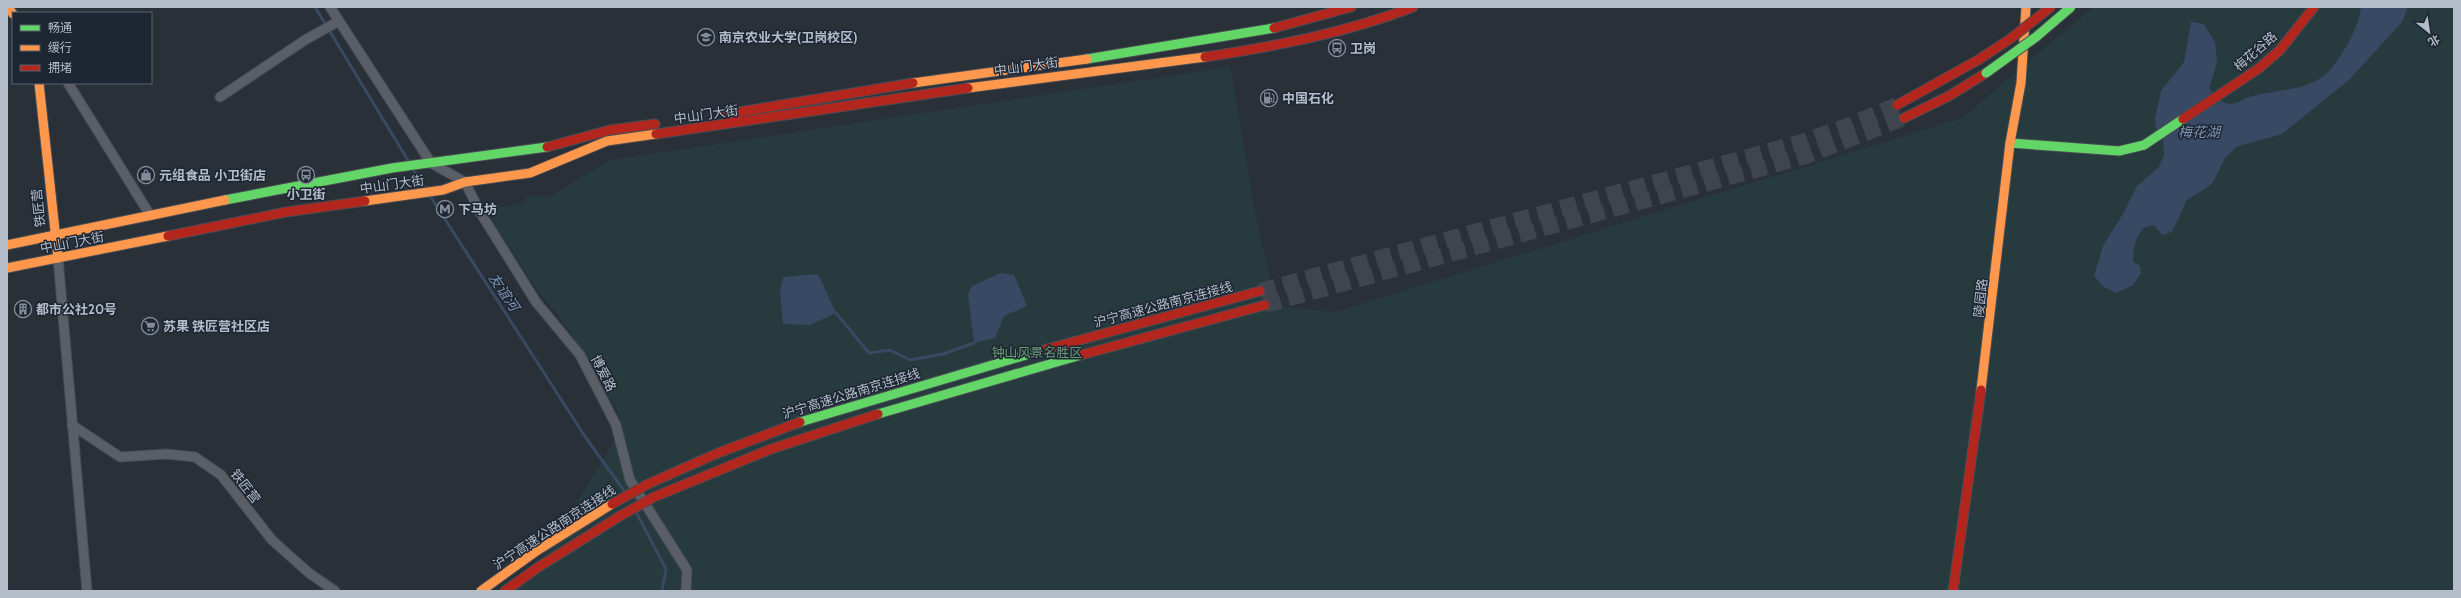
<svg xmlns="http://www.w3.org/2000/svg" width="2461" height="598" font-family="Cabin,'Noto Sans SC',sans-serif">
<rect width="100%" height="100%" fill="#2a3038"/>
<!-- green -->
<path fill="#273a3e" d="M2093,7H2454V591H511L537,568L622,428L618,413L605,387L559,316L540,294L496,227L489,209L527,203L525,195L549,197L610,160L1230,67L1256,216L1276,306L1335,312L1962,118Z"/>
<!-- water -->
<g fill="#384963">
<path d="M2361,7H2408L2402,22L2349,80L2282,134L2236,147L2225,158L2212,184L2187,200L2172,232L2162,235L2154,225L2143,228C2135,239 2133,249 2133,262L2140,266L2141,273L2133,285L2116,293L2104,287L2094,276L2103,246L2124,212L2137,186L2159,167L2164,155L2163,140L2156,128L2155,119L2161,91L2184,62L2191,22L2204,24L2215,42L2217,63L2209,88C2215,95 2219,103 2230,104C2236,105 2244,98 2250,97C2274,89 2309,92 2328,72C2342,57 2359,27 2361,7Z"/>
<path d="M1001,273L1014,275L1027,306L1004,316L995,338L974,343L968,295L972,286Z"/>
<path d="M818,274L836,313L810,325L783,324L780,291L783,277Z"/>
</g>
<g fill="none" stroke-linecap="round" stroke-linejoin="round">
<!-- stream -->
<g stroke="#384963" stroke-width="3">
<path d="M315,7L409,162"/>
<path d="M413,169L425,188"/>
<path d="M430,196L586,438L625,492"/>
<path d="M836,313L869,353L890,350L910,360L943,354L974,343"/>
<path d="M636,512L666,569L662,591"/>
</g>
<!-- highway-tunnel -->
<g stroke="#3f454e" stroke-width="16" stroke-dasharray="16 8" stroke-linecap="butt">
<path d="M1260,291L1802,142L1850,125L1897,105"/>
<path d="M1265,305L1806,156L1904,118"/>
</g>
<!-- street casing -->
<g stroke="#484c53" stroke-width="11">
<g id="street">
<path d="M330,7L431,163L465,182L480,212L536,302L580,355L616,425L630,480L687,570L686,591"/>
<path d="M68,83L150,215"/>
<path d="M220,97L305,40L339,21"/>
<path d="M58,258L87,591"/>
<path d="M72,425L120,457L166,454L195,457L221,475L272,540L309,573L335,591"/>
</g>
</g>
<!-- fast casing -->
<g stroke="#484c53" stroke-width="11">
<g id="fast">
<path d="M1087,59L1274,28"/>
<path d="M2010,143L2119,151L2144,145L2183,119"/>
<path d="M225,200L392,168L547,147"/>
<path d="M878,414L1081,355"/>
<path d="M800,422L1036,352"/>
</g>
</g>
<!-- slow casing -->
<g stroke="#484c53" stroke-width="11">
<g id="slow">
<path d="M8,7L13,14"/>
<path d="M39,83L58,258"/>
<path d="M913,83L1087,59"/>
<path d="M968,88L1205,57"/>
<path d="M365,201L443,190L465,182L530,173L607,141L656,134"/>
<path d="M7,245L225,200"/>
<path d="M7,268L168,236"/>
<path d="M1981,390L2010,143L2021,83L2026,7"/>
<path d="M481,591L535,552L612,504"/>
</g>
</g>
<!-- jam casing -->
<g stroke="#484c53" stroke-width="11">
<g id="jam">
<path d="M1274,28L1351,7"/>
<path d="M1205,57C1276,46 1346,33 1413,7"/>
<path d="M1897,105L1978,60"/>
<path d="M727,114L913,83"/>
<path d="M1904,118L1949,96L1986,73"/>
<path d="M2183,119L2258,69L2280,50L2314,7"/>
<path d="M656,134L968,88"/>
<path d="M547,147L610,130L655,124"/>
<path d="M168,236L286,212L365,201"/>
<path d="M1036,352L1260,291"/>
<path d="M1081,355L1265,305"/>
<path d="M648,484L718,453L800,422"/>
<path d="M654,497L771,449L878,414"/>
<path d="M505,591L537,568L620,516"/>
<path d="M1953,591L1981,390"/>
</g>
</g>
<!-- street -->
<use href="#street" stroke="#5a5e66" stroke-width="9"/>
<!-- fast -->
<use href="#fast" stroke="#63d668" stroke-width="9"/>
<!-- slow -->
<use href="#slow" stroke="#ff974d" stroke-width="9"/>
<!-- jam -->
<use href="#jam" stroke="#b3261e" stroke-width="9"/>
<!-- fast-bridge casing -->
<g stroke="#474c53" stroke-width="11" stroke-linecap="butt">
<path id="fast-bridge" d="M1986,73L2036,37L2071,7"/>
</g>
<!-- jam-bridge casing -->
<g stroke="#474c53" stroke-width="11" stroke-linecap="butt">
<g id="jam-bridge">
<path d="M1978,60L2010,39L2051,7"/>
<path d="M612,504L648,484"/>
<path d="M620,516L654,497"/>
</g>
</g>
<!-- fast-bridge -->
<use href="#fast-bridge" stroke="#63d668" stroke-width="9"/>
<!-- jam-bridge -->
<use href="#jam-bridge" stroke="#b3261e" stroke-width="9"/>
</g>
<!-- icons -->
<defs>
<g id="university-ring" transform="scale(0.9)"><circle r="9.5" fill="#1d2633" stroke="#848b96" stroke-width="1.5"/><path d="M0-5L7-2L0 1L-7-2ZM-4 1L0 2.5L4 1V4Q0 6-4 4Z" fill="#848b96"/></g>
<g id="bus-ring" transform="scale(0.9)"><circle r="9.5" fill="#1d2633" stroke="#848b96" stroke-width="1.5"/><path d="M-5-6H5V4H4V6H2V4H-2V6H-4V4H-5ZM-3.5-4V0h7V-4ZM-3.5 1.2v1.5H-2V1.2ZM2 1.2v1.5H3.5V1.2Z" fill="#848b96"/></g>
<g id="fuel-ring" transform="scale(0.9)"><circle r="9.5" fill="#1d2633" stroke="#848b96" stroke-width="1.5"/><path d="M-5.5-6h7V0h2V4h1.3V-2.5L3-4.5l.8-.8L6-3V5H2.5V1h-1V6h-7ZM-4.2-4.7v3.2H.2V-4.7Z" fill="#848b96"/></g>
<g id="shop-ring" transform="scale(0.9)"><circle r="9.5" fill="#1d2633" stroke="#848b96" stroke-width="1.5"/><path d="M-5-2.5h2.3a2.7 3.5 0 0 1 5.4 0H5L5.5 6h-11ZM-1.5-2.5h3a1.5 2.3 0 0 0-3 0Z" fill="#848b96"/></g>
<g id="metro-ring" transform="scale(0.9)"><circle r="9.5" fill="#1d2633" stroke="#848b96" stroke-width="1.5"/><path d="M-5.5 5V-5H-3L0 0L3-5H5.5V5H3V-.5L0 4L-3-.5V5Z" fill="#848b96"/></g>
<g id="building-ring" transform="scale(0.9)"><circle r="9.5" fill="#1d2633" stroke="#848b96" stroke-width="1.5"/><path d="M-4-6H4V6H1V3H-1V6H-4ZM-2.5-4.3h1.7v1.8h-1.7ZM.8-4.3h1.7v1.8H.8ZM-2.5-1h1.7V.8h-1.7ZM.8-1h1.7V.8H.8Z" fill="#848b96"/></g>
<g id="supermarket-ring" transform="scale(0.9)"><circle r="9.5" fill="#1d2633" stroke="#848b96" stroke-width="1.5"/><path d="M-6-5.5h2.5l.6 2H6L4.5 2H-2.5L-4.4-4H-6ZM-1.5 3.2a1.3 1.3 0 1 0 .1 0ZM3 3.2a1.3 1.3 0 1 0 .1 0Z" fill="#848b96"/></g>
</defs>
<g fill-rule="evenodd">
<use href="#university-ring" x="706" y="37"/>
<use href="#bus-ring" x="1337" y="48"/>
<use href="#fuel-ring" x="1269" y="98"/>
<use href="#shop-ring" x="146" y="175"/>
<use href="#bus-ring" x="306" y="175"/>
<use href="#metro-ring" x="445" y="209"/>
<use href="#building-ring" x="23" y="309"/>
<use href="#supermarket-ring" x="150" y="326"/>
</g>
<g text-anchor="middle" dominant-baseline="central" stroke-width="3" stroke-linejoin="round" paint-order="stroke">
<!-- poi labels -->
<g font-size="13" font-weight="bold" fill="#b4bcc9" stroke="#1d2633" text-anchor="start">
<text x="719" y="37">南京农业大学(卫岗校区)</text>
<text x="1350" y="48">卫岗</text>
<text x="1282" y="98">中国石化</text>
<text x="159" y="175">元组食品 小卫街店</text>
<text x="306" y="194" text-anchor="middle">小卫街</text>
<text x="458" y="209">下马坊</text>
<text x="36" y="309">都市公社20号</text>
<text x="163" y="326">苏果 铁匠营社区店</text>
</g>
<!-- street labels -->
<g font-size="13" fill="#b4bcc9" stroke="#1d2633">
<text transform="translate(2255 51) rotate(-41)">梅花谷路</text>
<text transform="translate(1026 66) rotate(-8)">中山门大街</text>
<text transform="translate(706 114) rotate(-8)">中山门大街</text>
<text transform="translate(392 184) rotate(-8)">中山门大街</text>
<text transform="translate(38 208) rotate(-96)">铁匠营</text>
<text transform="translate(72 242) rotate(-11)">中山门大街</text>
<text transform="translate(1980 298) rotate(-84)">陵园路</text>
<text transform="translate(1163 304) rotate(-15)">沪宁高速公路南京连接线</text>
<text transform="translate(604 373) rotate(63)">博爱路</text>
<text transform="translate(851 393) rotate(-17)">沪宁高速公路南京连接线</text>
<text transform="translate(246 486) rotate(52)">铁匠营</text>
<text transform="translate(554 527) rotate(-33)">沪宁高速公路南京连接线</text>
</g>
<!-- park labels -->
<g font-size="13" fill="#6b9a76" stroke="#1d2633">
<text x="1037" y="352">钟山风景名胜区</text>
</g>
<!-- water labels -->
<g font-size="14" font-style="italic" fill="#7c92b1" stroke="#1d2633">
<text x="2199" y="132">梅花湖</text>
<text transform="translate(504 292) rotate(56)">友谊河</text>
</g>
</g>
<!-- border -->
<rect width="2461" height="598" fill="none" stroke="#b4bcc9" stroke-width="16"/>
<!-- legend -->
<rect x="12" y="12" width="140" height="72" fill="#1d2633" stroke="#59626f"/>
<rect x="20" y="25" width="20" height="6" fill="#63d668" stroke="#59626f"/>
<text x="48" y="32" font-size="12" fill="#b4bcc9">畅通</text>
<rect x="20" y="45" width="20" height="6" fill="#ff974d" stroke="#59626f"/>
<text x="48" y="52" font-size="12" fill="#b4bcc9">缓行</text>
<rect x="20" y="65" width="20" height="6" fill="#b3261e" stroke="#59626f"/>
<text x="48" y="72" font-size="12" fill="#b4bcc9">拥堵</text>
<!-- north arrow -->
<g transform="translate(2429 32) rotate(150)" stroke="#1d2633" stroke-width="3" paint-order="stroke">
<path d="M0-3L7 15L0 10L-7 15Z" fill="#b4bcc9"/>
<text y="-6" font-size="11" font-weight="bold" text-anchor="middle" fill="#b4bcc9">北</text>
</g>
</svg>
